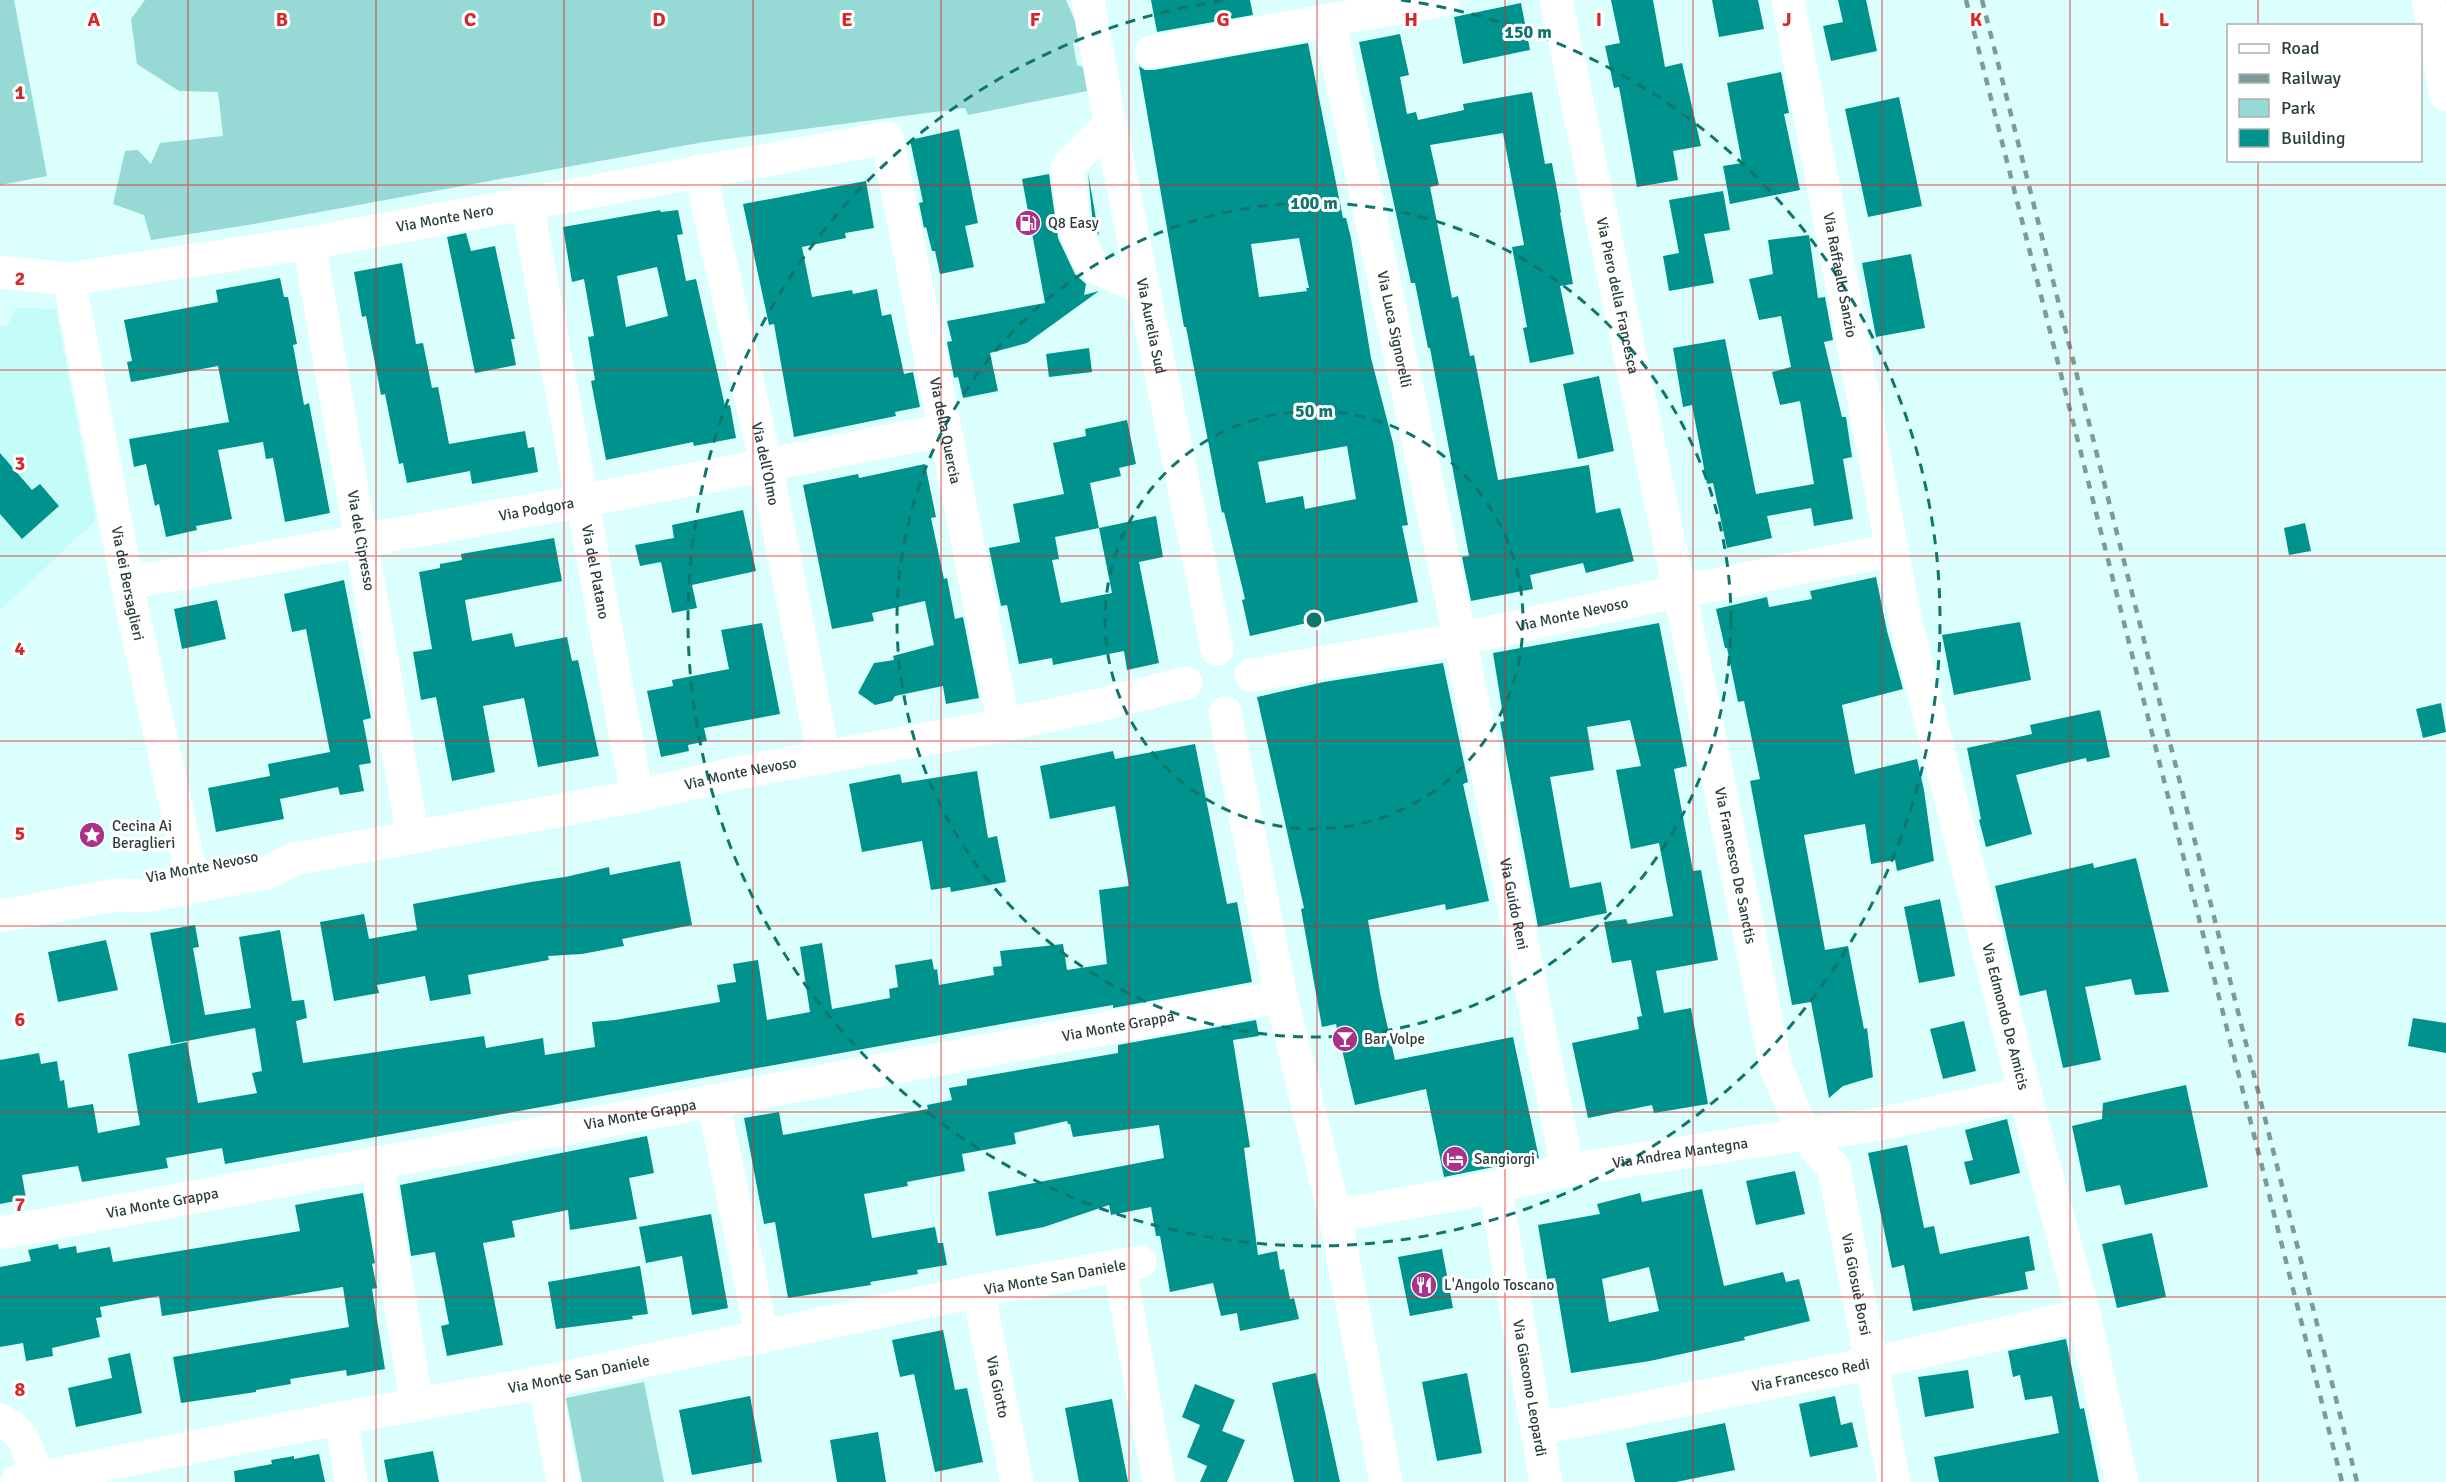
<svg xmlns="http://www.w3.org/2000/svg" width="2446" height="1482" font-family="Signika,sans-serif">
<rect width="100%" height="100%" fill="#dafffc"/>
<!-- built -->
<path fill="#c4fcf8" d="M17,308L56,309L96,520L0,610V326H7Z"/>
<!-- green -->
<g fill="#96d9d5">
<path d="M0,0H14L47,176L0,185Z"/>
<path d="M145,0H1066L1079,30L1080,42L1073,43L1077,65L1083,67L1087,91L968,115L965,108L704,142L248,225L151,240L144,215L113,204L125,151L138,150L151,164L160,143L223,136L218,92L179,91L137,64L131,19Z"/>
<path d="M644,1382L664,1482H582L566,1398Z"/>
</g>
<!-- building -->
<g fill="#00928d" fill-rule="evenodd">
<path d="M1151,0H1250L1253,15L1157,32Z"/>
<path d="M1611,0H1653L1665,67L1682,63L1701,146L1673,151L1678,180L1637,187L1619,87L1614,88L1605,46L1620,43Z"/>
<path d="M1712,0H1758L1764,29L1719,37Z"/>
<path d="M1838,0H1866L1877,51L1831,61L1823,26L1843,22Z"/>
<path d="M1521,3L1530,50L1463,64L1454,17Z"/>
<path d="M1400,34L1409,75L1400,77L1407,114L1416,112L1418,120L1464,110L1463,104L1532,92L1545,164L1552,163L1561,212L1560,213L1573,284L1560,286L1574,354L1530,363L1523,328L1527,327L1512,247L1524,245L1503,133L1430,145L1439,185L1430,187L1452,298L1458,296L1470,356L1474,355L1498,480L1589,465L1596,513L1620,508L1634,561L1586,573L1583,563L1530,575L1533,589L1471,601L1462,557L1469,556L1430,348H1428L1415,283H1411L1359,42Z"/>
<path d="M1308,43L1343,218H1346L1351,238L1371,358L1393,443L1408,525L1402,526L1418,602L1324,622V619L1250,636L1242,600L1245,599L1224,512L1222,513L1186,327H1184L1139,66L1145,70H1154ZM1299,238L1309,288H1306L1307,291L1259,297L1251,244ZM1347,446L1356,499L1305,509L1303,496L1266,503L1258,462Z"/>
<path d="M1781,72L1789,113L1784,114L1800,190L1730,204L1723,166L1742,163L1727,83Z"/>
<path d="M1899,97L1922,206L1868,217L1845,109Z"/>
<path d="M959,129L978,223L965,226L974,267L940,274L935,251H932L926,227L924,228L919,203L923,202L910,140Z"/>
<path d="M1088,173L1099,236L1093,225Z"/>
<path d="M1049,174L1058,238L1075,274L1086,284L1084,295L1099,291L1027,343L990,353L998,391L963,398L958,377L954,378L947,342L952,341L947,321L1045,303L1022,179Z"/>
<path d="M866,181L874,228L845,233L846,238L802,247L812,297L852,290L853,294L877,289L882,316L891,314L904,374L913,372L920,407L895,412L896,416L794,437L774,324L769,325L743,204Z"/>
<path d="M1723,191L1730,230L1704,234L1714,283L1669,291L1663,256L1679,253L1669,200Z"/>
<path d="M660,210L661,212L678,210L683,234L677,235L686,281L696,279L725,406L730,405L736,438L694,446L693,442L606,460L591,381L595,380L588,337L594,336L584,279L572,282L563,227ZM657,267L668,316L626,327L617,276Z"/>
<path d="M466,233L471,251L495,246L515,339H511L516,365L475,373L447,237Z"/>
<path d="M1809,235L1818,298L1825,297L1833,340L1824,342L1842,417H1846L1852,457L1843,459L1853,519L1814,526L1811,508L1767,516L1772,538L1727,548L1713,483L1707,484L1692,405L1683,407L1673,348L1725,339L1756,494L1814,484L1800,401L1780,405L1772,372L1791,367L1781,316L1759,320L1749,279L1773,274L1768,240Z"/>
<path d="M1911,254L1925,328L1876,337L1862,263Z"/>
<path d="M402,263L416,344L423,343L432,388L438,387L449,444L525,431L528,448L534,447L538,472L472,484L470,471L407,483L403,463L399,464L385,394L381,395L366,316L362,317L354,272Z"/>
<path d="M280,278L284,297H288L297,344L293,345L304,405L309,403L330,513L285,522L273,458L266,459L263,442L218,450L232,519L196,526L197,530L166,537L159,504L155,506L146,464L134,467L129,439L229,422L218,366L131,382L127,362L132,361L124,320L218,302L216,290Z"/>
<path d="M1089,348L1092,372L1049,377L1046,354Z"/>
<path d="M1599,376L1614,451L1578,459L1563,384Z"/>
<path d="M1127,420L1136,464L1119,468L1121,476L1090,483L1099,528L1055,537L1059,559L1052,560L1061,603L1112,593L1099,528L1156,516L1163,557L1139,562L1159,663L1127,670L1124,651L1053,665L1052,658L1019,664L1007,605L1001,606L989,548L1020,542L1013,504L1064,494L1053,443L1086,436L1085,429Z"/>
<path d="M0,453L32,490L40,484L59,506L22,539L0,514Z"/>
<path d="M925,464L936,517L931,518L944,579L947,578L955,619L963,617L979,698L946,704L943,686L895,696L892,701L875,705L858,693L874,663L894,660L893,656L934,645L925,601L872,613L874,621L832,629L803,485L858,474L859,478Z"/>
<path d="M743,510L756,571L692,585L697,608L672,613L661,562L640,566L635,545L674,538L672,525Z"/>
<path d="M2305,523L2311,551L2289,555L2284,528Z"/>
<path d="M554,538L562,581L465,600L472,641L512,633L515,647L567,637L572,661L578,660L599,756L538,767L524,698L483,706L495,772L452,781L436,697L421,700L413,652L432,649L419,572L440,568V564L462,560L461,554Z"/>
<path d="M1876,577L1887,631L1903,689L1842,705L1855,774L1917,759L1924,790L1934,861L1897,871L1895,860L1871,864L1865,824L1804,835L1825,950L1848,946L1864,1029L1867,1028L1873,1077L1843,1086L1829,1098L1811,1002L1792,1005L1750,781L1760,779L1744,701L1738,702L1727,648H1725L1716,609L1767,597L1769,607L1812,599L1810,591Z"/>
<path d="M344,580L371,718L363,720L371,763L359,765L364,791L340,795L338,787L280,799L284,819L216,832L208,788L270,776L268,764L330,752L306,629L292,632L284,594Z"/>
<path d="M217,600L226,639L182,649L174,609Z"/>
<path d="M2020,622L2031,680L1954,695L1942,635Z"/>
<path d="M762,623L780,714L704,728L707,741L688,745L689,751L661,757L647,691L673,686L672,680L729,669L721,630Z"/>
<path d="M1659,623L1687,766L1674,769L1693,871L1701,870L1718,960L1656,971L1664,1013L1691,1008L1708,1104L1654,1113L1652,1105L1588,1118L1572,1043L1639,1029L1637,1017L1642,1016L1631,960L1612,963L1604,922L1626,919L1628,924L1673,916L1659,843L1631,849L1616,770L1641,766L1630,720L1587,727L1594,770L1550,777L1570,888L1601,882L1607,913L1538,927L1500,722L1504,721L1493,653Z"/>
<path d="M1443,663L1468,782L1463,784L1489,901L1446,910L1445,904L1368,920L1380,993L1395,1060L1513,1037L1539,1158L1444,1177L1426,1089L1355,1105L1336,1024L1322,1027L1301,909L1304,908L1257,697L1324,682Z"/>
<path d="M2441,703L2446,732L2423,738L2416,709Z"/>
<path d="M2100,710L2110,757L2087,762L2086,758L2016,775L2032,834L1986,847L1979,820L1981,819L1967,748L2032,734L2030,725Z"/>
<path d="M1195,744L1227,904L1237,902L1252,982L1113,1008V1005L1013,1022L225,1164L222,1148L166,1158L168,1168L82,1182L78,1166L22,1175L26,1199L0,1204V1060L39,1053L41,1064L57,1061L60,1081L64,1080L68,1108L93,1104L98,1133L140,1125L128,1054L187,1042L198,1103L257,1093L252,1073L262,1071L255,1028L171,1044L150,933L195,925L199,947L193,948L205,1015L251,1008L239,937L280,930L292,1001L304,1000L307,1018L296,1021L303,1063L484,1036L486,1048L543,1038L545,1055L595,1047L592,1022L615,1020L720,1002L717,985L736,982L733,964L758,960L767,1020L810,1012L800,947L822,943L832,1009L890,998L889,989L898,987L895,965L932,959L934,970L937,969L939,985L994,975L993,967L1002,966L1000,951L1063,944L1067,970L1107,964L1099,890L1129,886L1115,806L1050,819L1040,766L1113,751L1115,759Z"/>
<path d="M977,771L988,838L997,836L1006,882L951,892L950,887L931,890L922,841L862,852L849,784L900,774L902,783Z"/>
<path d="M2136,858L2169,992L2135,995L2131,979L2085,987L2101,1060L2063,1068L2046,990L2020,996L1995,886L2093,863L2094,868Z"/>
<path d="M680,861L692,925L622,939L624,946L582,954L548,956L549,960L468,975L471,994L430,1001L425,976L377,985L379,993L334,1001L320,922L364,914L369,939L417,930L413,904L531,882L565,877L609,867L610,875Z"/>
<path d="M1940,899L1955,976L1919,983L1904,907Z"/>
<path d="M106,940L118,990L58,1002L48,952Z"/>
<path d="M2413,1018L2446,1023V1053L2408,1046Z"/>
<path d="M1256,1020L1259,1036L1233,1040L1250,1147L1244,1148L1258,1255L1277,1251L1280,1270L1284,1269L1290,1299L1294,1298L1299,1319L1240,1331L1237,1313L1221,1316L1213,1283L1170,1292L1160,1236H1156L1151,1207L1111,1215L1109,1205L1044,1227L996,1236L988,1192L1164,1158L1159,1125L1073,1137L1070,1124H1068L1067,1121L1014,1133L1016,1144L962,1154L965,1171L907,1182L908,1186L864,1194L872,1238L935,1227L938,1243H943L947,1265L917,1270L918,1274L870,1282L871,1285L788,1298L775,1222L764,1224L744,1118L779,1112L783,1135L928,1109L927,1105L952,1100L949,1088L967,1085V1079L1118,1053V1045Z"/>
<path d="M1964,1021L1976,1071L1943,1079L1930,1029Z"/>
<path d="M2186,1085L2208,1187L2125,1205L2120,1185L2086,1192L2072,1126L2102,1119L2103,1103Z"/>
<path d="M2007,1119L2020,1173L1970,1185L1964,1162L1973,1160L1965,1130Z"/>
<path d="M647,1136L654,1173L629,1178L637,1219L570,1230L568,1210L512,1221L515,1237L483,1243L503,1345L447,1356L441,1326L449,1324L435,1252L411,1256L400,1185Z"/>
<path d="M1907,1145L1924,1228L1934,1226L1940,1254L2029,1236L2035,1270L2025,1272L2028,1289L1913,1311L1904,1265L1892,1268L1868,1153Z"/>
<path d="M1795,1171L1805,1214L1756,1225L1746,1181Z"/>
<path d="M1702,1189L1724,1286L1783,1272L1786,1282L1799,1279L1810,1321L1744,1337L1745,1340L1650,1361L1571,1373L1555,1278L1547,1279L1538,1225L1600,1214L1597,1204L1640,1193L1642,1202ZM1649,1267L1659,1311L1609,1322L1602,1279Z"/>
<path d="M363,1193L375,1263L372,1264L377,1288L372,1289L385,1369L347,1376L346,1370L290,1379L291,1384L256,1390V1392L181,1403L173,1357L349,1327L343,1287L162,1316L159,1296L100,1307L102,1317L96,1318L100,1337L52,1348L53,1356L26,1361L23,1343L0,1347V1267L31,1261L28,1250L58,1244L59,1249L76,1246L77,1253L110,1247L113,1262L300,1231L295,1205Z"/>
<path d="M711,1214L728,1308L692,1315L682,1256L646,1263L639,1227Z"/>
<path d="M2152,1233L2166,1297L2117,1308L2102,1244Z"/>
<path d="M1442,1249L1453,1308L1410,1316L1398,1257Z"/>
<path d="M640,1266L648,1314L632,1316L633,1319L556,1329L548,1282Z"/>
<path d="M943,1330L955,1390L967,1388L983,1462L935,1472L914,1374L900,1377L892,1340Z"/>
<path d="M2066,1339L2080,1409L2084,1408L2099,1482H1939L1934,1457L2059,1433L2052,1396L2025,1400L2020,1375L2013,1377L2008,1351Z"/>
<path d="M130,1353L142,1413L76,1427L68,1388L112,1378L108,1358Z"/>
<path d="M1968,1370L1974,1408L1925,1417L1918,1377Z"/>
<path d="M1316,1373L1324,1408L1340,1482H1294L1272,1383Z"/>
<path d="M1467,1373L1482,1453L1437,1461L1422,1382Z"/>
<path d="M1195,1384L1235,1400L1222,1431L1245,1440L1227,1482H1200L1207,1466L1187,1457L1200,1425L1182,1417Z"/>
<path d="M750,1396L762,1462L692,1475L679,1410Z"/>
<path d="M1835,1396L1841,1425L1852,1422L1858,1447L1810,1457L1799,1404Z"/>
<path d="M1112,1399L1128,1482H1079L1065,1408Z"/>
<path d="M1725,1423L1735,1470L1676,1482H1635L1626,1443Z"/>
<path d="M878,1432L886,1482H837L830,1440Z"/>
<path d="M433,1451L439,1482H388L384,1460Z"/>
<path d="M319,1454L325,1482H235L234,1471L272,1464L271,1460L294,1456V1459Z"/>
</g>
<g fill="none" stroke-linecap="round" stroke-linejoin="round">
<!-- minor -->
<g stroke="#fff" stroke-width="33">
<path id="s1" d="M1088,0L1110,124L1217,649"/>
<path id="s2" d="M1556,0L1705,714L1776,1068L1804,1134L1834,1168L1894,1482"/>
<path id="s3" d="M1788,0L1906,623L2032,1121L2084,1315L2122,1482"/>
<path d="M2428,0L2446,95"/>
<path id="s4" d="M1329,20L1460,639L1568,1170"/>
<path d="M1151,52L1443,0"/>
<path d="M1110,124L1067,167L1075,230L1092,266L1143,288"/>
<path id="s5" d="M700,171L766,465L824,758"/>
<path id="s6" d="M527,204L637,796"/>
<path id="s7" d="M309,243L413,837"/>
<path id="s8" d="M0,272L69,279L309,243L887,138L1004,725"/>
<path id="s9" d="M69,279L132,608L194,887"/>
<path id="s10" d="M127,583L582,501L945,430"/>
<path id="s11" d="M1251,675L1460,639L1647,598L1892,550"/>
<path d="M1225,713L1281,996L1335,1216L1386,1482"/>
<path id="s12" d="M0,916L115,895L144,896L161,893L267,873L294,859L637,796L741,772L1004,725L1104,704L1186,683"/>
<path d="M713,1101L762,1337"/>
<path d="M377,1163L417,1404"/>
<path id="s13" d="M1495,1187L1546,1482"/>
<path id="s14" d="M1335,1216L1495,1187L1568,1170L1804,1134L1871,1126L2026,1093"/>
<path id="s15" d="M0,1233L1281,996"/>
<path d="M1119,1265L1159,1482"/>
<path id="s16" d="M978,1291L1017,1482"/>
<path d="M544,1382L563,1482"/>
<path d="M341,1418L351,1482"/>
<path d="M0,1420C28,1434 28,1450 36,1478"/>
<path id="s17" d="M1537,1429L1872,1363L2084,1315"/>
<path id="s18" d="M17,1482L341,1418L544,1382L978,1291L1140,1262"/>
</g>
<!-- rail -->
<g stroke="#7e9997" stroke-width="4.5" stroke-dasharray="8 8" stroke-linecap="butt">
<path d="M1966,0L2342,1482"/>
<path d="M1982,0L2357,1482"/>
</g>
</g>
<!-- grid -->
<path fill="none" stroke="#d62828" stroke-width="1.5" stroke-opacity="0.55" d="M188,0V1482M376,0V1482M564,0V1482M753,0V1482M941,0V1482M1129,0V1482M1317,0V1482M1505,0V1482M1693,0V1482M1882,0V1482M2070,0V1482M2258,0V26M2258,160V1482M0,185H2446M0,370H2446M0,556H2446M0,741H2446M0,926H2446M0,1112H2446M0,1297H2446"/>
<!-- distance rings -->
<g fill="none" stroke="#0f766e" stroke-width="3" stroke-dasharray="10 8">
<circle cx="1314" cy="620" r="209"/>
<circle cx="1314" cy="620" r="417"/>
<path d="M1401 0A626 626 0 1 1 1227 0"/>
</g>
<!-- icons -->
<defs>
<g id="fuel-disc" transform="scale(1.35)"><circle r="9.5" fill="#aa338a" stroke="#fff"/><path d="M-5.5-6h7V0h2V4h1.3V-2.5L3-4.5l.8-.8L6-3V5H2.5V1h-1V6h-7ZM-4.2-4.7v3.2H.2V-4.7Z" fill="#fff"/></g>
<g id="sight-disc" transform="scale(1.35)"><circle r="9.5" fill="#aa338a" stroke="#fff"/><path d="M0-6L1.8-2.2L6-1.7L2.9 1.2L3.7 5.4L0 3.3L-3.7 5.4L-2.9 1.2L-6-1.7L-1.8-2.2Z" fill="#fff"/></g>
<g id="bar-disc" transform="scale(1.35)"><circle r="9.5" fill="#aa338a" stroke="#fff"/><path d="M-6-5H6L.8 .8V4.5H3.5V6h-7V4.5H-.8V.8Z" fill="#fff"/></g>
<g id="hotel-disc" transform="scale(1.35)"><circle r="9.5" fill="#aa338a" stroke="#fff"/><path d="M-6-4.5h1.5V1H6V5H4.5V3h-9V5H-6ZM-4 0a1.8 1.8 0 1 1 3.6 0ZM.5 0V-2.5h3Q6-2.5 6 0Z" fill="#fff"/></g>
<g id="restaurant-disc" transform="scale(1.35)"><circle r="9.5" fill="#aa338a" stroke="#fff"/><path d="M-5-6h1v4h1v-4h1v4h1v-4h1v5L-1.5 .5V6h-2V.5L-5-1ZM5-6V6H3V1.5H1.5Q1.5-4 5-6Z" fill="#fff"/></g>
</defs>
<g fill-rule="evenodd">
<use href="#fuel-disc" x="1028" y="223"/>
<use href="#sight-disc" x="92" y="835"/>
<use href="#bar-disc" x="1345" y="1039"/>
<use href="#hotel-disc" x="1455" y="1159"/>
<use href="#restaurant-disc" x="1424" y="1285"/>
</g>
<g text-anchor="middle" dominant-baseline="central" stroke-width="6" stroke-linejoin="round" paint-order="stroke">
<!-- street labels -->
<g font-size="15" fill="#2b3d3c" stroke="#fff">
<text stroke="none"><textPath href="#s8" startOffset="450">Via Monte Nero</textPath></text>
<text stroke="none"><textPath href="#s3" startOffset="280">Via Raffaello Sanzio</textPath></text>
<text stroke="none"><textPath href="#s2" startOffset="302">Via Piero della Francesca</textPath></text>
<text stroke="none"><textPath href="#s1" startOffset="332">Via Aurelia Sud</textPath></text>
<text stroke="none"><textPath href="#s4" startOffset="316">Via Luca Signorelli</textPath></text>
<text stroke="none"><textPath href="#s8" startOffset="1198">Via della Quercia</textPath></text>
<text stroke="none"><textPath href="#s5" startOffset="300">Via dell'Olmo</textPath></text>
<text stroke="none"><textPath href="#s10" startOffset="416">Via Podgora</textPath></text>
<text stroke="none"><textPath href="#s7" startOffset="302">Via del Cipresso</textPath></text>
<text stroke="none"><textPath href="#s6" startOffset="374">Via del Platano</textPath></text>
<text stroke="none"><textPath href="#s9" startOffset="310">Via dei Bersaglieri</textPath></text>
<text stroke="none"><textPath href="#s11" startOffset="327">Via Monte Nevoso</textPath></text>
<text stroke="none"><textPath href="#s12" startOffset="756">Via Monte Nevoso</textPath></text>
<text stroke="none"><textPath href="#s2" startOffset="884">Via Francesco De Sanctis</textPath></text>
<text transform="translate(202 867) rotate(-11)">Via Monte Nevoso</text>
<text stroke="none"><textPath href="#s4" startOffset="903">Via Guido Reni</textPath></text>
<text stroke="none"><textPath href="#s3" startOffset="1040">Via Edmondo De Amicis</textPath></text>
<text stroke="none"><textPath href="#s15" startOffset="1137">Via Monte Grappa</textPath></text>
<text stroke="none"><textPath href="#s15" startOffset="651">Via Monte Grappa</textPath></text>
<text stroke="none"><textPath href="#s14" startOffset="351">Via Andrea Mantegna</textPath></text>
<text stroke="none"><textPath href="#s15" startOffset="165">Via Monte Grappa</textPath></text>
<text stroke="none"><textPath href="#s18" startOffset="1058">Via Monte San Daniele</textPath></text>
<text stroke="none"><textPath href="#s2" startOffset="1326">Via Giosuè Borsi</textPath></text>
<text stroke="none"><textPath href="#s18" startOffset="572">Via Monte San Daniele</textPath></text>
<text stroke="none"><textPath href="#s17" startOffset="279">Via Francesco Redi</textPath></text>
<text stroke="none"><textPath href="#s16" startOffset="98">Via Giotto</textPath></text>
<text stroke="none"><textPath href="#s13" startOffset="204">Via Giacomo Leopardi</textPath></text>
</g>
<!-- poi labels -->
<g font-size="15" fill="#2b3d3c" stroke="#fff" text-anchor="start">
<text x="1048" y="223">Q8 Easy</text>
<text x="112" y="826">Cecina Ai<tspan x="112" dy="17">Beraglieri</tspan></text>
<text x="1364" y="1039">Bar Volpe</text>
<text x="1474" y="1159">Sangiorgi</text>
<text x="1444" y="1285">L'Angolo Toscano</text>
</g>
</g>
<g font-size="20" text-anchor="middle" font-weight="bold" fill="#d62828" stroke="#fff" stroke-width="6" stroke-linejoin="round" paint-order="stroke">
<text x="94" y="26">A</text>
<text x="282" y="26">B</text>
<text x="470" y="26">C</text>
<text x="659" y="26">D</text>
<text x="847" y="26">E</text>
<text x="1035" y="26">F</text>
<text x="1223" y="26">G</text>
<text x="1411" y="26">H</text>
<text x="1599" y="26">I</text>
<text x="1787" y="26">J</text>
<text x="1976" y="26">K</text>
<text x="2164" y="26">L</text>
<text x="20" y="99">1</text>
<text x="20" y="285">2</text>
<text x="20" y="470">3</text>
<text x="20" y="655">4</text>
<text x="20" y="840">5</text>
<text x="20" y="1026">6</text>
<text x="20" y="1211">7</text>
<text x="20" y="1396">8</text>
</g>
<circle cx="1314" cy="620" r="9" fill="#0f766e" stroke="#fff" stroke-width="3"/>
<g font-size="18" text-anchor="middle" font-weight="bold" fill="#0f766e" stroke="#fff" stroke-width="6" stroke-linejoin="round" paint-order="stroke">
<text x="1528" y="38">150 m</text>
<text x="1314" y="209">100 m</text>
<text x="1314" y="417">50 m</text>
</g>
<!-- legend -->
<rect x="2227" y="24" width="195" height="138" fill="#ffffff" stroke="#aab1b1" stroke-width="1.5"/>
<rect x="2239" y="44" width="30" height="9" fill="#ffffff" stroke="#aab1b1" stroke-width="1.5"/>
<text x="2281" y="54" font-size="18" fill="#2b3d3c">Road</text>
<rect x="2239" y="74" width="30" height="9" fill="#7e9997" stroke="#aab1b1" stroke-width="1.5"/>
<text x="2281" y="84" font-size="18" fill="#2b3d3c">Railway</text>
<rect x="2239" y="99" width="30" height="18" fill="#96d9d5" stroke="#aab1b1" stroke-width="1.5"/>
<text x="2281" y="114" font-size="18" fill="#2b3d3c">Park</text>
<rect x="2239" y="129" width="30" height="18" fill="#00928d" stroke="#aab1b1" stroke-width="1.5"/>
<text x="2281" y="144" font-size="18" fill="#2b3d3c">Building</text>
</svg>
